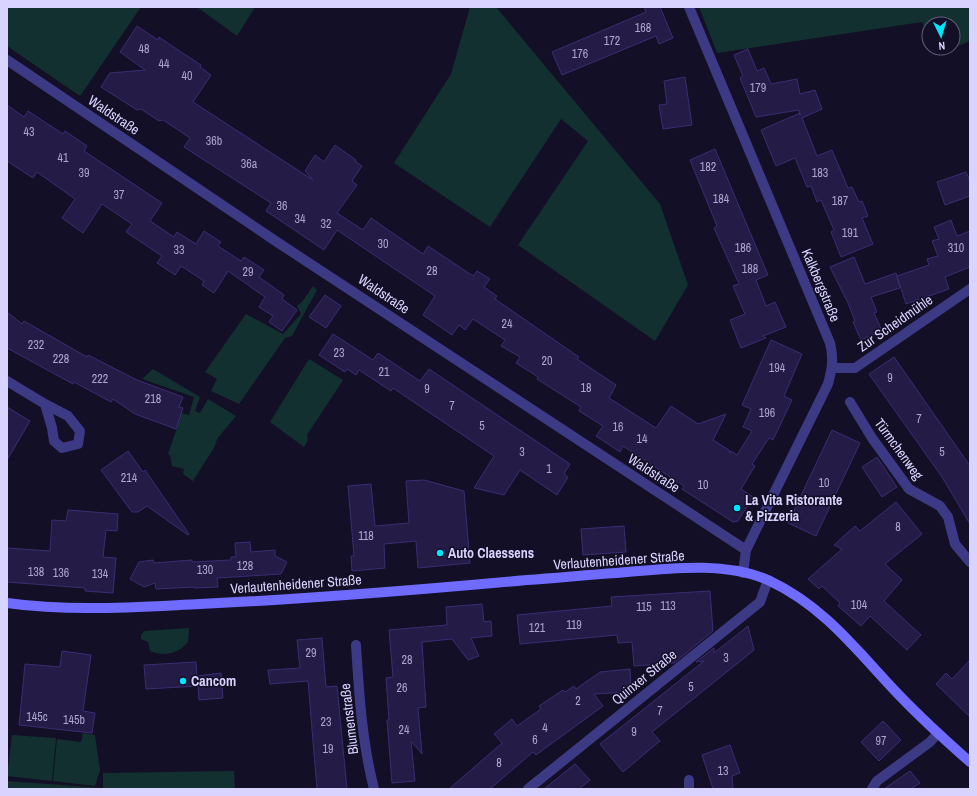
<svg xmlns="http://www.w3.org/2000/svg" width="977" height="796" font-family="'Archivo Narrow',sans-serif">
<rect width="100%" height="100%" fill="#130f26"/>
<!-- green -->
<g fill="#12302f">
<path d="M7,7H141L80,96L7,46Z"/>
<path d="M197,7H255L237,36Z"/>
<path d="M470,7H496L660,204L688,285L655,341L518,245L588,141L561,119L490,227L394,163L451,74Z"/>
<path d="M699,7H970V41L953,48V24H929V39L922,22L717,53Z"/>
<path d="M313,286L317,290L292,336L285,338L239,404L211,391L217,379L205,372L246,314L283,334L301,314L297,306L302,302Z"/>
<path d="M309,359L343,380L307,435L308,440L304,447L270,422Z"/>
<path d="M153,369L200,397L195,411L200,413L208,399L236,416L217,439L215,446L193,481L183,474L184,469L172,466L170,455L168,454L182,413L189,415L194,397L142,379Z"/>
<path d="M189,628L188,642C178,654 164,657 150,651L148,642L141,639V635L144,631Z"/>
<path d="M83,733L95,735L100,770L95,786L53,781L57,739L81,742Z"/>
<path d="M12,735L56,738L52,781L7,776Z"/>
<path d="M234,771L235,789H7V781L103,788V773Z"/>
</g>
<!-- building -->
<g fill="#241b47" stroke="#3b2d73">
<path d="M644,7H660L673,38L659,44L656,36L562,75L552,52L646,12Z"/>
<path d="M137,26L158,40L159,37L169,44L201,65L200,67L211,75L193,102L313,180L305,171L315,155L324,162L335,145L356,160L355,161L362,166L352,181L357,185L337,213L363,230L371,218L423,254L428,246L473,276L477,271L490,279L484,287L497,296L495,299L579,357L577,359L616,385L609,398L656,428L671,406L698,424L726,414L713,440L729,450L730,453L731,451L737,455L752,431L743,427L751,409L742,405L771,340L802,354L784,396L792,400L773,440L769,438L752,464L755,466L741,489L753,497L738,521L733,522L682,489L684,486L623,446L620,452L596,436L603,426L579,411L581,407L537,379L538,377L516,363L520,357L501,346L505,340L473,319L465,330L459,325L452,335L423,315L435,296L337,230L324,250L266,211L271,203L184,147L190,138L163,120L159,121L141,109L137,110L101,87L110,73L145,70L120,52Z"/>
<path d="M748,49L757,71L764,68L771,84L797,79L800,94L815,90L822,109L802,118L817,156L832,150L848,188L852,187L859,202L862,201L868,216L862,218L873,244L841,257L831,232L834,230L821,200L817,202L811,186L807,187L795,158L776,166L761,130L800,113V115L799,110L756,117L740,78L743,76L734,55Z"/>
<path d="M685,77L692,125L663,129L659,105L667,104L664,81Z"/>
<path d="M7,105L24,117L28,111L63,134L65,131L87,146L84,151L162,203L150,221L174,237L177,232L196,244L204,231L221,242L218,246L241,261L244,257L264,270L259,277L284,295L282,299L297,310L282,331L269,322L273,316L259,307L265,297L228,271L214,293L202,285L204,281L181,266L175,275L157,263L162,256L126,232L132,224L102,204L83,233L62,218L75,199L37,172L33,178L7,161Z"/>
<path d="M715,149L768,275L756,280L766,306L775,302L786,327L763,336L766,338L741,348L730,320L745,314L733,286L739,284L714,228L717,226L690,160Z"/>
<path d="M966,172L970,181V196L945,205L937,182Z"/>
<path d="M951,220L957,236L970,231V267L945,277L949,289L906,304L897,276L929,265L927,259L938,256L932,241L939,239L934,227Z"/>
<path d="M854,257L865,284L896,273L900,288L871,297L877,312L874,313L882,331L861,340L853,322L855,321L848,303L830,267Z"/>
<path d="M325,295L341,306L326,328L309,317Z"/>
<path d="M7,312L22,324L24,321L87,357L88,355L137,380L183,397L179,407L183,408L176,429L135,414L113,399L111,402L74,382L73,384L7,348Z"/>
<path d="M333,334L373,360L378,353L420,381L429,369L570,464L564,474L568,477L557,495L520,470L504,495L474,488L494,456L393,388L391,391L359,370L356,375L347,369L345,372L319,355Z"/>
<path d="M894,357L970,466V524L942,477L869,374Z"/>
<path d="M7,407L30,421L7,460Z"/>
<path d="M832,430L860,443L816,536L788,523Z"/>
<path d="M128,451L143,472L145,470L189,534L188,535L147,506L138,512H132L101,470Z"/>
<path d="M877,457L897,487L882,497L862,467Z"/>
<path d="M424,480L464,491L470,563L418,568L416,541L384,544L385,568L352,571L351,556H354L348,486L371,484L375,526L409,523L406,481Z"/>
<path d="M896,502L922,534L885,564L902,580L884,601L921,635L907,650L870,616L861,626L838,606L840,603L822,586L819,589L808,579L842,549L834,545L855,526L860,531Z"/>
<path d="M68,510L118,514L117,531L106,530L103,557L116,558L113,593L85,591V588L7,582V548L50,551L52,520L66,521Z"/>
<path d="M624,526L626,552L583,555L581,529Z"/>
<path d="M250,542L251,552L275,550V556L287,562L281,574L217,578L218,587L194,588V587L156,589L155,583L144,587L130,579L139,562L153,560L154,563L192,560V562L231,560V557H236L235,543Z"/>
<path d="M710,591L713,631L674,663L634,666L632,642L618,643L617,635L520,644L517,615L612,606L611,597Z"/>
<path d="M482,604L484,622L491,621L492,636L471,638L479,656L468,660L452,639L422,642L426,707L418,708L422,754L411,741L415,781L392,783L387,720H389L386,678L393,677L389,630L447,625L446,607Z"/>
<path d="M748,626L754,650L652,732L660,741L623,772L600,744L704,661L696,662L714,648V653Z"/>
<path d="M322,638L326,687L337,686L347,789H317L308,681L270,684L268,670L300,668L297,640Z"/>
<path d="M62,651L91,655L83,711L95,713L92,733L19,725L25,664L60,667Z"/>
<path d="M970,660V717L936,684L946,673L952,679Z"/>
<path d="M196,662L197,676L221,673L223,698L199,700L198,686L146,689L144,665Z"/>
<path d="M630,669L631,692L594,694L603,706L536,755L533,752L490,789H449L502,743L494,734L512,719L517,726L541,709L539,706L563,690L565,692L574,686L576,689L600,672Z"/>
<path d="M883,721L901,740L879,761L861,742Z"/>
<path d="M730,745L740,773L732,776L733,789H713L702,755Z"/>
<path d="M575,764L590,780L579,789H544Z"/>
<path d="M910,771L920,783L911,789H884Z"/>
</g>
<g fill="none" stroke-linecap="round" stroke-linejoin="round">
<!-- minor -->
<g stroke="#3d3a85" stroke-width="10">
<path d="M7,60L277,242L746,550"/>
<path d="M833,368H855L970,289"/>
<path d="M7,381L45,404L68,416L80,431L78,444L62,448L54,441L52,428L45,404"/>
<path d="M850,402L872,438L909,489L940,506L948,517L955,544L970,562"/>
<path d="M356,645C359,693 362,742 374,789"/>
<path d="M689,780V789"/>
<path d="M528,789L760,602L768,580"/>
<path d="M872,789L877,781L930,742L938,733"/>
</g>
<!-- tertiary -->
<path stroke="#3d3a85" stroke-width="10" d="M689,7L830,343C834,359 832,369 828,384L746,550L743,573"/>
<!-- secondary -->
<path stroke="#6f6bff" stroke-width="10" d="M7,603C71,612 136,607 200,604C309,599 418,590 527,580C557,578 586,575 616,573C663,569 726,560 770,581C825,607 858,652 898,694C921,718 945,740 970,762"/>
</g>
<!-- markers -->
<g fill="#00e5ff" stroke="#130f26" stroke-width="1.5">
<circle cx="737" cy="508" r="4"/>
<circle cx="440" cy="553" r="4"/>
<circle cx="183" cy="681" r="4"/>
</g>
<g text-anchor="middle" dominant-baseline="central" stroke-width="3" stroke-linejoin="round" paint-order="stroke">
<!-- number labels -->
<g font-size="12" fill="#aca6d1">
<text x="643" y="28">168</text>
<text x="612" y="41">172</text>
<text x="144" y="49">48</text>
<text x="580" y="54">176</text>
<text x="164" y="64">44</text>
<text x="187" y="76">40</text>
<text x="758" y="88">179</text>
<text x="29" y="132">43</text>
<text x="214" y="141">36b</text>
<text x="63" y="158">41</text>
<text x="249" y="164">36a</text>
<text x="708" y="167">182</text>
<text x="84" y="173">39</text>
<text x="820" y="173">183</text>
<text x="119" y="195">37</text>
<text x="721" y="199">184</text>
<text x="840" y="201">187</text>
<text x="282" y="206">36</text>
<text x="300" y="219">34</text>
<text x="326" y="224">32</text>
<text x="850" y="233">191</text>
<text x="383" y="244">30</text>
<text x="743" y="248">186</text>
<text x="956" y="248">310</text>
<text x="179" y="250">33</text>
<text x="750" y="269">188</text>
<text x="432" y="271">28</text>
<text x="248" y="272">29</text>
<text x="507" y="324">24</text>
<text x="36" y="345">232</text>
<text x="339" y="353">23</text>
<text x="61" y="359">228</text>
<text x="547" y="361">20</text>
<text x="777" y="368">194</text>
<text x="384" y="372">21</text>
<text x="890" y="378">9</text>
<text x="100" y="379">222</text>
<text x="586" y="388">18</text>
<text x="427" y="389">9</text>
<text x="153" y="399">218</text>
<text x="452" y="406">7</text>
<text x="767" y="413">196</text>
<text x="919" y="419">7</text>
<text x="482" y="426">5</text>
<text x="618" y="427">16</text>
<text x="642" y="439">14</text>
<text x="522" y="452">3</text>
<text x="942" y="452">5</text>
<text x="549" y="469">1</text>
<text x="129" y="478">214</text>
<text x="824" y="483">10</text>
<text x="703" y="485">10</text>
<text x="898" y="527">8</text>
<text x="366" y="536">118</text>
<text x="245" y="566">128</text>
<text x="205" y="570">130</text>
<text x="36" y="572">138</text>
<text x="61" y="573">136</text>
<text x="100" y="574">134</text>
<text x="859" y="605">104</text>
<text x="668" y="606">113</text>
<text x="644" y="607">115</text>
<text x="574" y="625">119</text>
<text x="537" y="628">121</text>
<text x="311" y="653">29</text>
<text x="726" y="658">3</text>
<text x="407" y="660">28</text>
<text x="691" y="687">5</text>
<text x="402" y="688">26</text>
<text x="578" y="701">2</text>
<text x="660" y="711">7</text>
<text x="37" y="717">145c</text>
<text x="74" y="720">145b</text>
<text x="326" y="722">23</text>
<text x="545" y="728">4</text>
<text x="404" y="730">24</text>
<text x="634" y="732">9</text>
<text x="535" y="740">6</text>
<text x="881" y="741">97</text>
<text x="328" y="749">19</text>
<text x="499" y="763">8</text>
<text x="723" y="771">13</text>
</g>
<!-- street labels -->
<g font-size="14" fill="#d9d4ff" stroke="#130f26">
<text transform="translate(114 115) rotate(34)">Waldstraße</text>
<text transform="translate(821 285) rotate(67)">Kalkbergstraße</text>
<text transform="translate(384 294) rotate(34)">Waldstraße</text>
<text transform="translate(895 323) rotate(-35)">Zur Scheidmühle</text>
<text transform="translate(899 449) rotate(54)">Türmchenweg</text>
<text transform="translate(654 473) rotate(33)">Waldstraße</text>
<text transform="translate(619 560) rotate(-4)">Verlautenheidener Straße</text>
<text transform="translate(296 584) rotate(-4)">Verlautenheidener Straße</text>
<text transform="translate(644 677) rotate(-39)">Quinxer Straße</text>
<text transform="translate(349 719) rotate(-97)">Blumenstraße</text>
</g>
<!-- poi labels -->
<g font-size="14" font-weight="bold" fill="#d9d4ff" stroke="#130f26" text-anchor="start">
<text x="745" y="500">La Vita Ristorante<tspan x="745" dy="16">&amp; Pizzeria</tspan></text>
<text x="448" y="553">Auto Claessens</text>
<text x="191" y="681">Cancom</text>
</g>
</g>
<!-- border -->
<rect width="977" height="796" fill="none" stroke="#d9d4ff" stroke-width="16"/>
<!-- north arrow -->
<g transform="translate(941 36) rotate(175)"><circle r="19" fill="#130f26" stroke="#625e7d"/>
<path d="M0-3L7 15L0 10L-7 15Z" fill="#00e5ff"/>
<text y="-6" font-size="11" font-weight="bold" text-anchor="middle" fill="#d9d4ff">N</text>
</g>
</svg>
